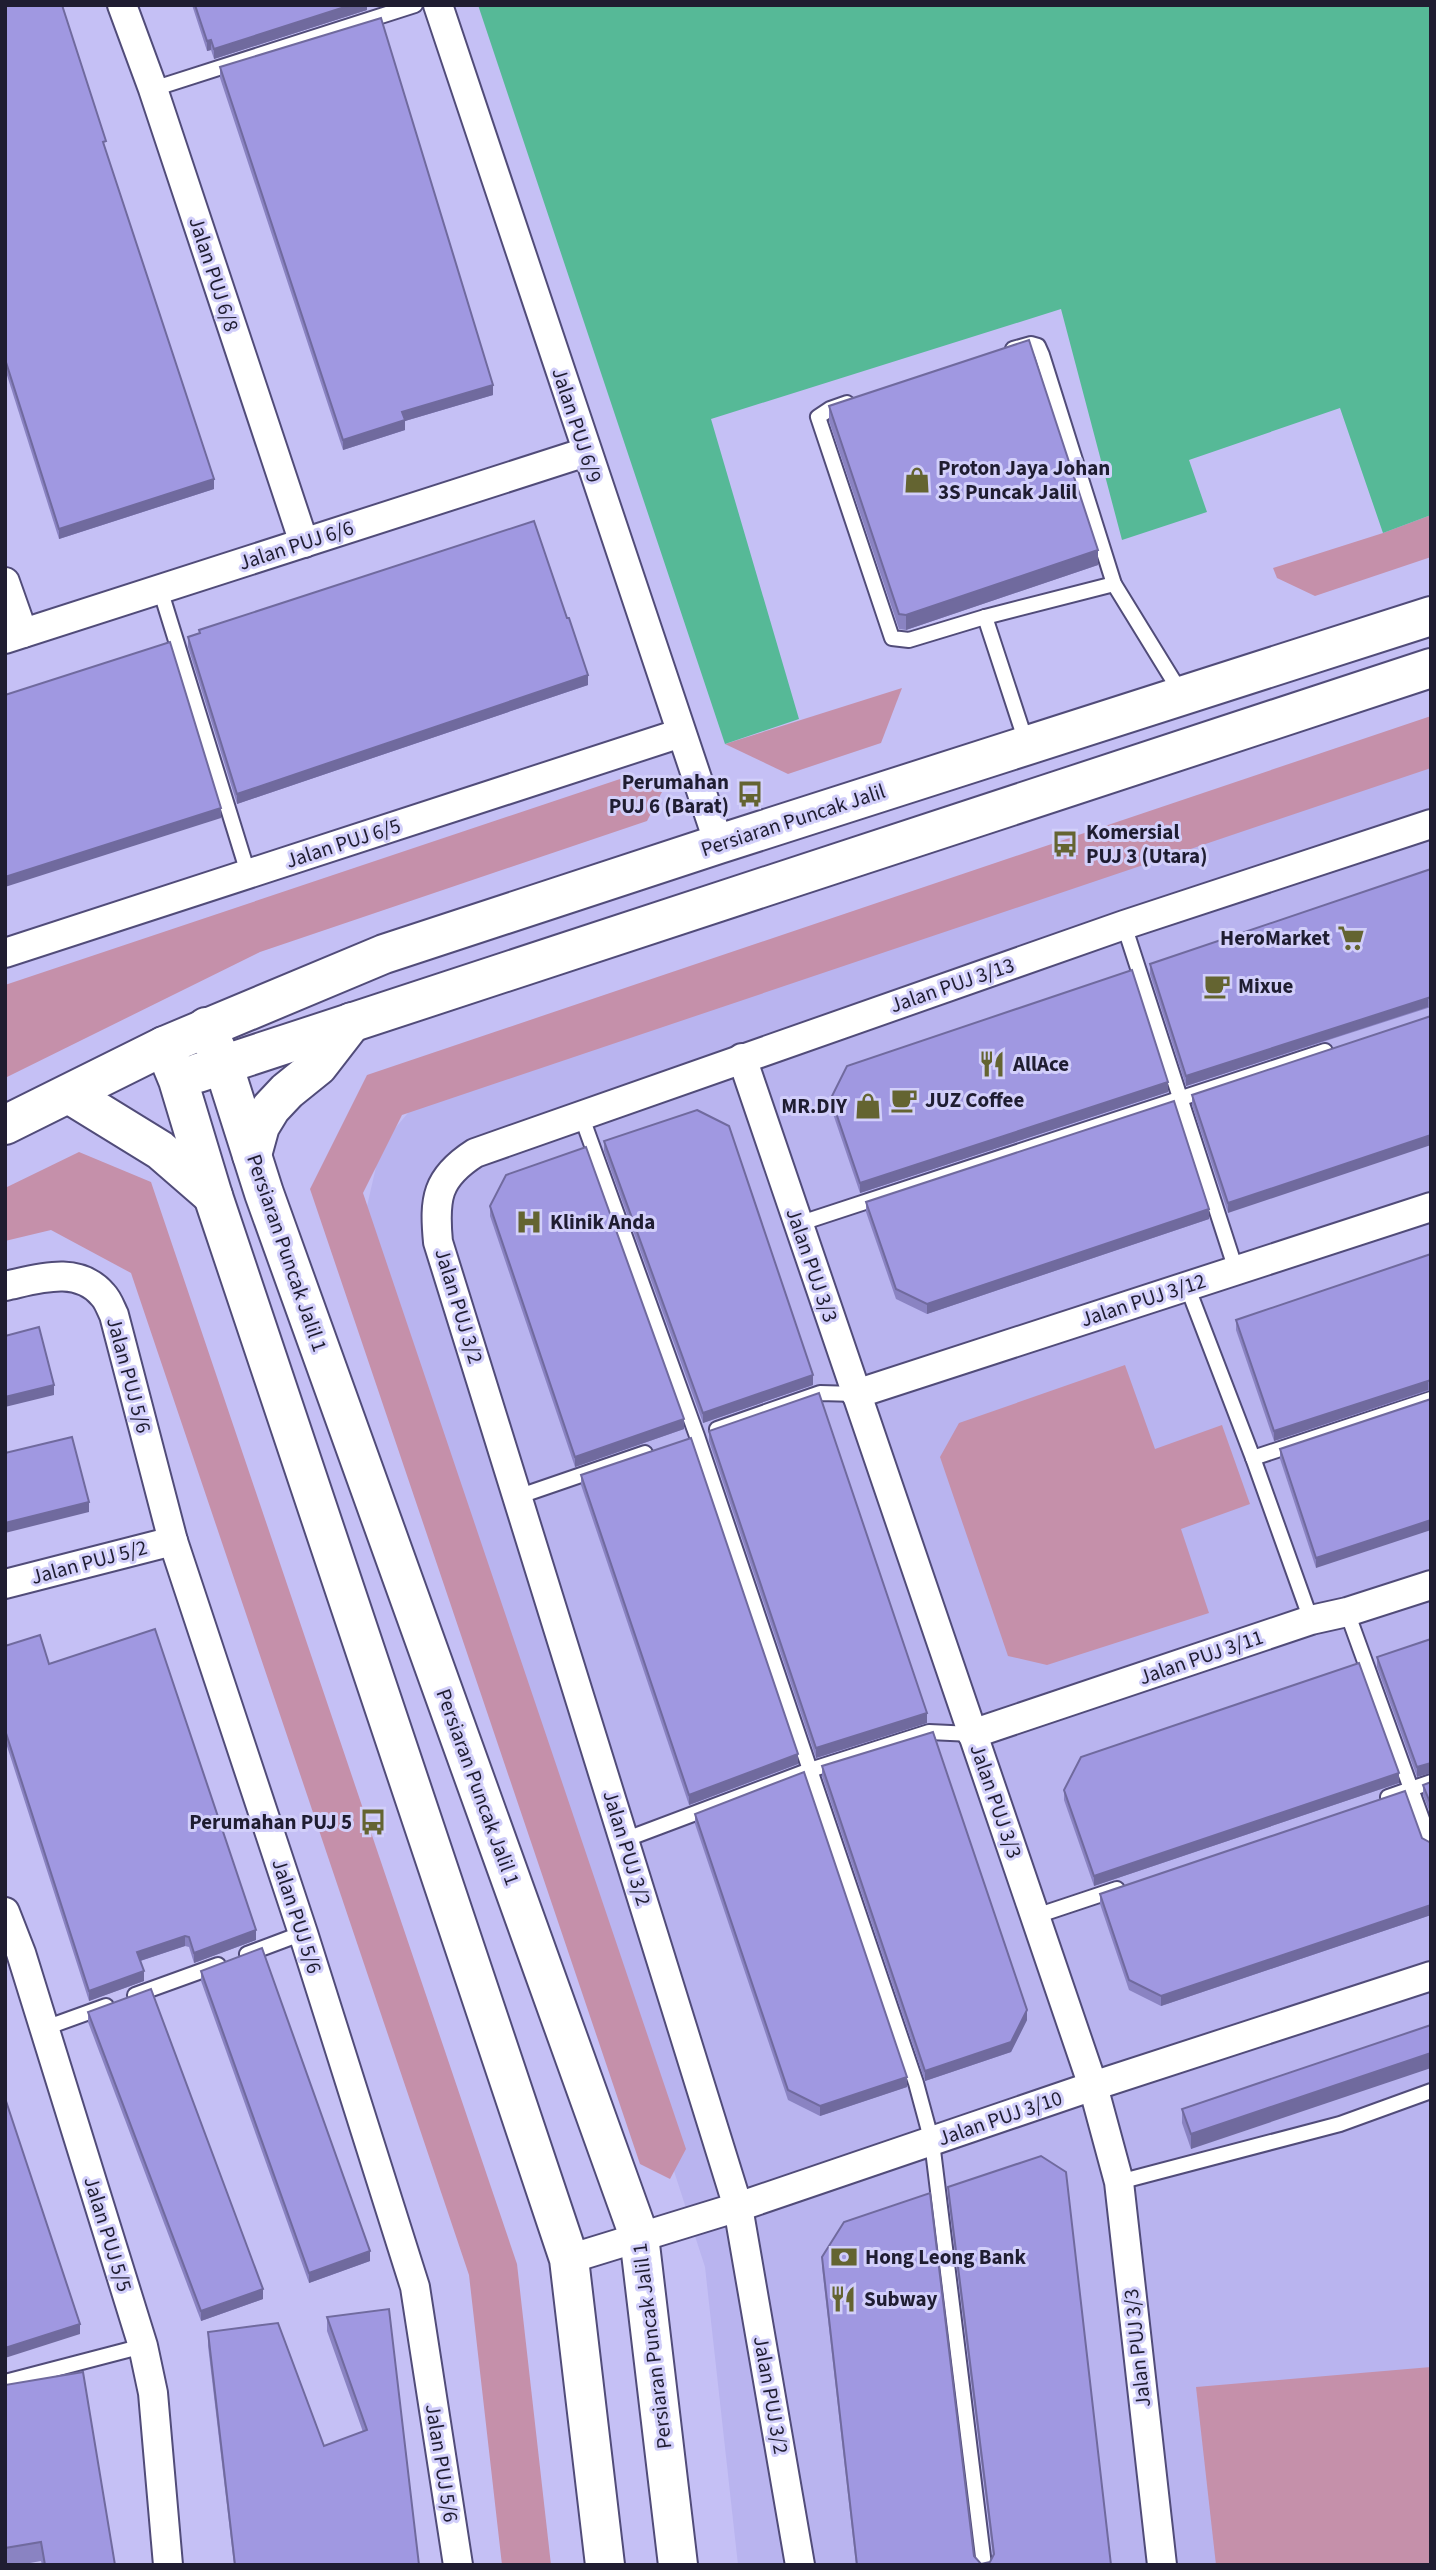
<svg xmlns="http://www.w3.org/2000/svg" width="1436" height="2570" font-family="'Source Sans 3',sans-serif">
<rect width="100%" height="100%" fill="#c5c0f5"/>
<!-- built -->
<path fill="#b9b4ef" d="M1431,761V2565H738L705,2267L365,1215L381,1145L418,1101Z"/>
<!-- green -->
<g fill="#c590aa">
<path d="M1431,515V557L1315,596L1277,578L1273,568L1383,533Z"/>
<path d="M902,688L881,743L788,774L725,744Z"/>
<path d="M1431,716V768L402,1115L363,1193L686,2149L670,2179L640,2164L310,1189L367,1075Z"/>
<path d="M632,775L663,790L647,821L260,952L5,1078V985Z"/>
<path d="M79,1152L151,1182L517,2264L551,2565H502L469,2275L131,1273L51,1230L5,1241V1188Z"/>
<path d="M1125,1365L1155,1449L1222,1425L1250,1504L1181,1529L1209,1613L1047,1665L1008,1656L940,1457L959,1423Z"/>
<path d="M1431,2367V2565H1216L1196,2387Z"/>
</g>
<!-- water -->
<path fill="#56b997" d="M478,5H1431V515L1383,533L1340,408L1189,460L1207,512L1122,540L1061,309L711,419L799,719L725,744Z"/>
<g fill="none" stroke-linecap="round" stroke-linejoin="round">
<!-- lane casing -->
<g stroke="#514c79" stroke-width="18">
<g id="lane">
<path d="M153,89L415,5"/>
<path d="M1013,349L1031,344L1038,346L1042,355L1114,584L1181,693"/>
<path d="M847,403L830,409L818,417L892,638L909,640L985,617L1114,584"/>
<path d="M160,589L248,873"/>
<path d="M985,617L1027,745"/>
<path d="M1124,925L1236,1270"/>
<path d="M581,1115L697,1436L916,2083L932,2142L984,2565"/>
<path d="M798,1224L1325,1051"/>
<path d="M1187,1286L1253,1458L1311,1620"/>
<path d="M717,1429L820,1393L856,1394"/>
<path d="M1253,1458L1431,1399"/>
<path d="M517,1497L645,1453"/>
<path d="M1347,1612L1431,1844"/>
<path d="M1388,1797L1431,1782"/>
<path d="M624,1840L810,1770L929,1732L972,1734"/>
<path d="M1036,1916L1117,1889"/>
<path d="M247,1954L303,1933"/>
<path d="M135,1995L218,1965"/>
<path d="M45,2028L106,2006"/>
<path d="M1119,2182L1340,2124L1431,2091"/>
<path d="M5,2382L143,2346"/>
</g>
</g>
<!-- street casing -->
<g stroke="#514c79" stroke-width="32">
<g id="street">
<path d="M122,5L153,89L304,543"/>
<path d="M438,5L719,844"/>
<path d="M5,582L23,633"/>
<path d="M5,639L586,452"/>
<path d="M5,953L681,733"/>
<path d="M742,1058L1093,2086L1119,2182L1162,2565"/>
<path d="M5,1286C38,1279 78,1265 103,1295C108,1300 111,1309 114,1315L173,1541L303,1933L415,2287L458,2565"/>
<path d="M856,1394L1431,1207"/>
<path d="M5,1584L173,1541"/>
<path d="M972,1734L1311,1620L1347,1612L1431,1585"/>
<path d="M5,1912L21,1953L143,2346L153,2393L168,2565"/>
<path d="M569,2259L738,2207L1093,2086L1431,1976"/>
<path d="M800,2565L738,2207L438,1242C434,1199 436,1178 475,1153L1124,925L1431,824"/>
</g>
</g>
<!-- secondary casing -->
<g stroke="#514c79" stroke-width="42">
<g id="secondary">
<path d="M206,1027L223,1064L264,1193L639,2236L678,2565"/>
<path d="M164,1046L178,1080L213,1196L569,2259L605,2565"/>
<path d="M198,1073L1431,668"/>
<path d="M69,1094L160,1150L213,1196"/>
<path d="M5,1125L164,1046L384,954L719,844L1431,616"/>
<path d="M252,1155L260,1126L271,1108L287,1091L318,1066L352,1022"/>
</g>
</g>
<!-- lane -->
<use href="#lane" stroke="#fff" stroke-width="14"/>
<!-- street -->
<use href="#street" stroke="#fff" stroke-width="28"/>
<!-- secondary -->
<use href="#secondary" stroke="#fff" stroke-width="38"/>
</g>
<!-- wall -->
<g fill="#8a83c2">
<path d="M5,5L106,151L214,489L59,539L5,369Z"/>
<path d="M192,5H367V10L214,59L211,50L207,51Z"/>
<path d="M220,67L493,395L405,421V430L343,450L220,78Z"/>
<path d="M829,406L1098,565L906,630L899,629L829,421Z"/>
<path d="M199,630L588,685L237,804L188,647V637L199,633Z"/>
<path d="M1431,869V1007L1186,1086L1150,974V964Z"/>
<path d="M1431,1016L1228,1213L1192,1105V1095Z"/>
<path d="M1168,1092L860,1193L831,1108V1098Z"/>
<path d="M604,1141L813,1385L703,1423L604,1151Z"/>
<path d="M866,1202L1209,1219L927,1314L896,1299L866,1212Z"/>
<path d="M490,1206L684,1429L575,1467L490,1216Z"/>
<path d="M1431,1254V1390L1274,1441L1236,1330V1320Z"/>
<path d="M1431,1399L1316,1568L1280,1459V1449Z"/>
<path d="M709,1431L927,1723L816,1758L709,1441Z"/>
<path d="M581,1475L798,1764L689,1805L581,1485Z"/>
<path d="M1431,1639L1417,1777L1377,1667V1657Z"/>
<path d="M5,1646L49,1664L256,1940L194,1963L189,1947L185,1946L140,1961L144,1981L89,2001L5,1740Z"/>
<path d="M822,1766L1027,2020L1011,2052L925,2081L822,1776Z"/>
<path d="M1431,1782V1815L1423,1795V1785Z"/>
<path d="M1399,1783L1094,1886L1064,1800V1790Z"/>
<path d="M695,1814L907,2087L820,2116L788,2100L695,1824Z"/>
<path d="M1422,1838L1431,1843V1915L1161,2006L1129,1990L1100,1904V1894Z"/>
<path d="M201,1971L370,2261L309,2283L201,1981Z"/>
<path d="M88,2012L263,2299L201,2321L88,2022Z"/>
<path d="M1431,2025L1191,2149L1182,2123V2109Z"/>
<path d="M948,2187L1111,2565H856L822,2267V2257L974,2556L981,2564L990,2562L993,2556L948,2197Z"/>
<path d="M327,2317L419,2565H234L208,2346V2332L324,2446L363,2432L327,2331Z"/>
<path d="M5,2385L115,2565H42L41,2561L19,2565H5Z"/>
</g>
<!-- shaded-wall -->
<g fill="#706a9e">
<path d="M351,5H367V10L214,59V49Z"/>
<path d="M211,40V50L207,51V41Z"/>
<path d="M493,385V395L405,421V430L343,450V440L402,412Z"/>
<path d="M214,479V489L59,539V529Z"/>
<path d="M1098,550V565L906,630V615Z"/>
<path d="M588,675V685L237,804V794Z"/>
<path d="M221,808V818L5,887V877Z"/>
<path d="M1428,997V1007L1186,1086V1076Z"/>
<path d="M1168,1082V1092L860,1193V1183Z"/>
<path d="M1431,1135V1145L1228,1213V1203Z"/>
<path d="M1209,1209V1219L927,1314V1304Z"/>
<path d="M813,1375V1385L703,1423V1413Z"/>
<path d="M1428,1380V1390L1274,1441V1431Z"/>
<path d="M54,1385V1395L5,1407V1397Z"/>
<path d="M684,1419V1429L575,1467V1457Z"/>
<path d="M89,1502V1512L5,1533V1523Z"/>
<path d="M1431,1520V1530L1316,1568V1558Z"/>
<path d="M927,1713V1723L816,1758V1748Z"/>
<path d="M798,1754V1764L689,1805V1795Z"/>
<path d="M1431,1763V1773L1417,1777V1767Z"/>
<path d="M1399,1773V1783L1094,1886V1876Z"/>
<path d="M1431,1905V1915L1161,2006V1996Z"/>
<path d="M256,1930V1940L194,1963V1953Z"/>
<path d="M185,1936V1946L137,1962V1952Z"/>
<path d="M144,1971V1981L89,2001V1991Z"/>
<path d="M1027,2010V2020L1011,2052L925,2081V2071Z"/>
<path d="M1431,2053V2068L1191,2149V2134Z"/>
<path d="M907,2077V2087L820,2116V2106Z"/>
<path d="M370,2251V2261L309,2283V2273Z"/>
<path d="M263,2289V2299L201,2321V2311Z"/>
<path d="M80,2324V2334L5,2358V2348Z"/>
</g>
<!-- building -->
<g fill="#a098e1" stroke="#706a9e" stroke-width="2">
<path d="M5,5H62L106,141L103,142L214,479L59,529L5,359Z"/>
<path d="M195,5H351L214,49L211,40L207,41Z"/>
<path d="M381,18L493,385L402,412L405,420L343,440L220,67Z"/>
<path d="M1029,340L1098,550L906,615L899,614L829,406Z"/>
<path d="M534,521L567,618H569L588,675L237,794L188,637L200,633L199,630Z"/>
<path d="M170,642L221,808L5,877V695Z"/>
<path d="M1431,869V997L1186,1076L1150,964Z"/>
<path d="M1132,970L1168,1082L860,1183L831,1098L847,1066Z"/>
<path d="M1431,1016V1135L1228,1203L1192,1095Z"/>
<path d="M1174,1101L1209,1209L927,1304L896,1289L866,1202Z"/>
<path d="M697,1110L729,1126L813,1375L703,1413L604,1141Z"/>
<path d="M586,1147L684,1419L575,1457L490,1206L506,1175Z"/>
<path d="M1431,1254V1380L1274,1431L1236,1320Z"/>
<path d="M39,1327L54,1385L5,1397V1336Z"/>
<path d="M819,1393L927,1713L816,1748L709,1431Z"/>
<path d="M1431,1399V1520L1316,1558L1280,1449Z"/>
<path d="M72,1437L89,1502L5,1523V1453Z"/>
<path d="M691,1438L798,1754L689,1795L581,1475Z"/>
<path d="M155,1629L256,1930L194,1953L189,1937L185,1936L137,1952L144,1971L89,1991L5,1730V1646L40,1635L49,1664Z"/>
<path d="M1431,1639V1763L1417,1767L1377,1657Z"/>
<path d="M1359,1663L1399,1773L1094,1876L1064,1790L1081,1757Z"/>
<path d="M933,1732L1027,2010L1011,2042L925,2071L822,1766Z"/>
<path d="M804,1772L907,2077L820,2106L788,2090L695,1814Z"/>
<path d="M1431,1782V1805L1423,1785Z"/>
<path d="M1405,1791L1422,1838L1431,1843V1905L1161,1996L1129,1980L1100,1894Z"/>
<path d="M262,1948L370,2251L309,2273L201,1971Z"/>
<path d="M151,1989L263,2289L201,2311L88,2012Z"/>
<path d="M1431,2025V2053L1191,2134L1182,2109Z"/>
<path d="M5,2098L80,2324L5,2348Z"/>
<path d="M1041,2156L1066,2172L1111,2565H857L822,2257L844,2222L930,2193L974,2556L981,2564L990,2562L994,2554L948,2187Z"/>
<path d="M389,2309L419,2565H235L208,2332L278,2323L324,2446L367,2430L327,2317Z"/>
<path d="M83,2372L115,2565H45L41,2542L5,2548V2385Z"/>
</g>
<!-- icons -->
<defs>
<g id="shop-bare" transform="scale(2.1)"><path d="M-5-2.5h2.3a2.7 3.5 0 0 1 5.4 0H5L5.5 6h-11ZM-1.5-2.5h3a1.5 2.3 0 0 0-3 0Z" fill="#646431" stroke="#d2cffa" stroke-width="2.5" paint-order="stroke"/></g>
<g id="bus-bare" transform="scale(2.1)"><path d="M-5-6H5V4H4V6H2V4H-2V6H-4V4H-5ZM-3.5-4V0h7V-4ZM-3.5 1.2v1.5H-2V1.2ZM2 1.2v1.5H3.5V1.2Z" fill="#646431" stroke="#d2cffa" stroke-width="2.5" paint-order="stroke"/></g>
<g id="supermarket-bare" transform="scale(2.1)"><path d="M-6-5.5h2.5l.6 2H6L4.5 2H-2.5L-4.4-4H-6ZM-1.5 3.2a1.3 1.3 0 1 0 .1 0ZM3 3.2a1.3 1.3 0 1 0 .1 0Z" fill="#646431" stroke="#d2cffa" stroke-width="2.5" paint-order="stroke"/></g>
<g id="cafe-bare" transform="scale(2.1)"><path d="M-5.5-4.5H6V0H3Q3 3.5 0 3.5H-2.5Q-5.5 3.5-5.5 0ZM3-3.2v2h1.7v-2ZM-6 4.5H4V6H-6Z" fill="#646431" stroke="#d2cffa" stroke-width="2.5" paint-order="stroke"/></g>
<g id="restaurant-bare" transform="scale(2.1)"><path d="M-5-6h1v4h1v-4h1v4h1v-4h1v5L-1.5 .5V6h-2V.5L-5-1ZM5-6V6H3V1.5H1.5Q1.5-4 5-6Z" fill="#646431" stroke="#d2cffa" stroke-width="2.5" paint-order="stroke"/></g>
<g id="hospital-bare" transform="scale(2.1)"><path d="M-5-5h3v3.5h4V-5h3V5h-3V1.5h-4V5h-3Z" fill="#646431" stroke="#d2cffa" stroke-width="2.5" paint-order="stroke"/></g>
<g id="bank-bare" transform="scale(2.1)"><path d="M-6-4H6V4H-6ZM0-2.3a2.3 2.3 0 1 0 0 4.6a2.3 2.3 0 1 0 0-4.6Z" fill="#646431" stroke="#d2cffa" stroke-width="2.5" paint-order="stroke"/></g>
</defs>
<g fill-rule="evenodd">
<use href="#shop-bare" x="917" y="480"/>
<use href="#bus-bare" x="750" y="794"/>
<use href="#bus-bare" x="1065" y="844"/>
<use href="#supermarket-bare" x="1351" y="938"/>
<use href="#cafe-bare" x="1217" y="986"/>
<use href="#restaurant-bare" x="992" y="1064"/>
<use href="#cafe-bare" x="904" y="1100"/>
<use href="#shop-bare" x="868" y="1106"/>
<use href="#hospital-bare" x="529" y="1222"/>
<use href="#bus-bare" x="373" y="1822"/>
<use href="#bank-bare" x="844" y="2257"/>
<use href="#restaurant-bare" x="843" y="2299"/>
</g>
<g text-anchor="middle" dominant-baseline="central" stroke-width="6" stroke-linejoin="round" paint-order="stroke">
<!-- street labels -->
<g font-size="21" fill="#1f1d31" stroke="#d2cffa">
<text transform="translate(214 274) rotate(72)">Jalan PUJ 6/8</text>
<text transform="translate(577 425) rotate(72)">Jalan PUJ 6/9</text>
<text transform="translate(296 545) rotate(-18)">Jalan PUJ 6/6</text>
<text transform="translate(793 820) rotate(-18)">Persiaran Puncak Jalil</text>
<text transform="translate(343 843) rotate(-18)">Jalan PUJ 6/5</text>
<text transform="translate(952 985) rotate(-19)">Jalan PUJ 3/13</text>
<text transform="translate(287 1253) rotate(71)">Persiaran Puncak Jalil 1</text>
<text transform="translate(812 1265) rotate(71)">Jalan PUJ 3/3</text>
<text transform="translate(1143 1300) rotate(-18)">Jalan PUJ 3/12</text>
<text transform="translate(459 1306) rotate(73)">Jalan PUJ 3/2</text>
<text transform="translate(129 1375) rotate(75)">Jalan PUJ 5/6</text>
<text transform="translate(89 1562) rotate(-15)">Jalan PUJ 5/2</text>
<text transform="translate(1201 1657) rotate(-19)">Jalan PUJ 3/11</text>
<text transform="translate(478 1787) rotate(70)">Persiaran Puncak Jalil 1</text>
<text transform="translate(996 1801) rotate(71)">Jalan PUJ 3/3</text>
<text transform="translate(627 1848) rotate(73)">Jalan PUJ 3/2</text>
<text transform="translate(297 1916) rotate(72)">Jalan PUJ 5/6</text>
<text transform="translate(1000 2118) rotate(-19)">Jalan PUJ 3/10</text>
<text transform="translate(108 2234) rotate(73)">Jalan PUJ 5/5</text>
<text transform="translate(652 2346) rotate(-97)">Persiaran Puncak Jalil 1</text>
<text transform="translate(1137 2348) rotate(-96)">Jalan PUJ 3/3</text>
<text transform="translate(771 2395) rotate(80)">Jalan PUJ 3/2</text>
<text transform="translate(442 2463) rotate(81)">Jalan PUJ 5/6</text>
</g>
<!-- poi labels -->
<g font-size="21" font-weight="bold" fill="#1f1d31" stroke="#d2cffa" text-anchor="start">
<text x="938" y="468">Proton Jaya Johan<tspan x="938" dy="24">3S Puncak Jalil</tspan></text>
<text x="729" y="782" text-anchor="end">Perumahan<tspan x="729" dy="24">PUJ 6 (Barat)</tspan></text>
<text x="1086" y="832">Komersial<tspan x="1086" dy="24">PUJ 3 (Utara)</tspan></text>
<text x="1330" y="938" text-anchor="end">HeroMarket</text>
<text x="1238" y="986">Mixue</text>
<text x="1013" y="1064">AllAce</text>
<text x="925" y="1100">JUZ Coffee</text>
<text x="847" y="1106" text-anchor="end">MR.DIY</text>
<text x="550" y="1222">Klinik Anda</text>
<text x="352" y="1822" text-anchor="end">Perumahan PUJ 5</text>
<text x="865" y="2257">Hong Leong Bank</text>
<text x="864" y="2299">Subway</text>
</g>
</g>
<!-- border -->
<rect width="1436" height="2570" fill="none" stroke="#1f1d31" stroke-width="14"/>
</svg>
